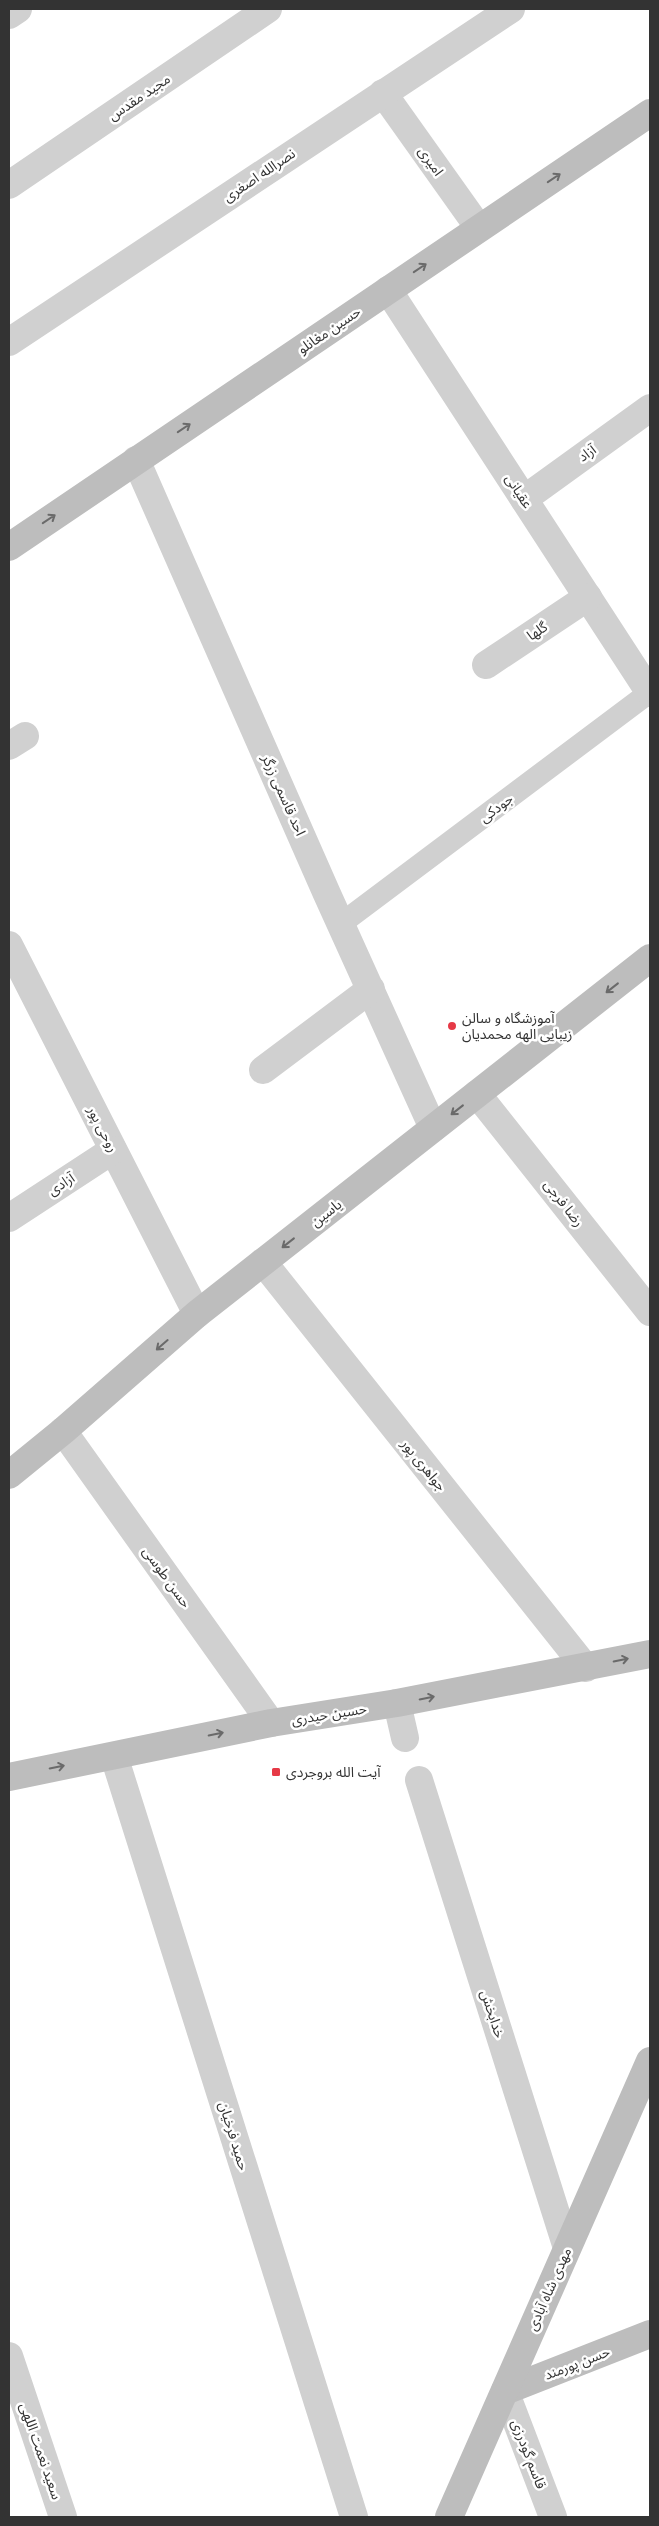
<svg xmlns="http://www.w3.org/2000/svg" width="659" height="2526" font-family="'PT Sans','Noto Sans Arabic',sans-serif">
<rect width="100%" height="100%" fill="#fff"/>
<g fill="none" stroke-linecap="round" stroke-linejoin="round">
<!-- lane -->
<path stroke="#d0d0d0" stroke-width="22" d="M342,923L650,692"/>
<!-- street -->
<g stroke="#d0d0d0" stroke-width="28">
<path d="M9,15L18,9"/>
<path d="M383,93L479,228"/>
<path d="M9,185L268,9"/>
<path d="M388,290L650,693"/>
<path d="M9,342L511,9"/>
<path d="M136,460L327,894L433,1128"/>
<path d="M524,499L650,408"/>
<path d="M486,665L588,597"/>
<path d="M9,746L25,736"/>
<path d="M9,945L197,1314"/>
<path d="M263,1070L371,989"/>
<path d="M477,1094L650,1312"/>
<path d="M9,1218L113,1150"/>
<path d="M263,1262L586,1668"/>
<path d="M63,1431L271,1723"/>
<path d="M397,1703L405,1738"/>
<path d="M114,1756L354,2517"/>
<path d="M419,1780L567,2248"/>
<path d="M9,2356L63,2517"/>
<path d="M505,2391L553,2517"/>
</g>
<!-- secondary -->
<g stroke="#bdbdbd" stroke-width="28">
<path d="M9,547L650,113"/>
<path d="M9,1475L63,1431L197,1314L650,958"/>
<path d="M9,1777L271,1723L397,1703L650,1654"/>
<path d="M505,2391L650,2334"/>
<path d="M449,2517L650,2061"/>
</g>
</g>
<!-- one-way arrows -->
<defs><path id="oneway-shaft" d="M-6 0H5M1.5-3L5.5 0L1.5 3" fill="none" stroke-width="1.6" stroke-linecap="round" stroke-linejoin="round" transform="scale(1.25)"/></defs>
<g stroke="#6a6a6a">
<use href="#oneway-shaft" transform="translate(554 178) rotate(-34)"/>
<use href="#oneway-shaft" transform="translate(420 268) rotate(-34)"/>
<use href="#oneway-shaft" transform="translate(184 428) rotate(-34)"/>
<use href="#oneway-shaft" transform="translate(49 519) rotate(-34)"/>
<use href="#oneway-shaft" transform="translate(612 988) rotate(142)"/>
<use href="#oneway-shaft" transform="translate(457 1110) rotate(142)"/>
<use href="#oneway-shaft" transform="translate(288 1243) rotate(142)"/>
<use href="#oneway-shaft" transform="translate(162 1345) rotate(139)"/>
<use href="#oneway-shaft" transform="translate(621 1660) rotate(-12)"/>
<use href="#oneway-shaft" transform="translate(427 1698) rotate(-11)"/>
<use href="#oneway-shaft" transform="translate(216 1734) rotate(-12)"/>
<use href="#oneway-shaft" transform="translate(57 1767) rotate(-11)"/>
</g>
<!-- markers -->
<g fill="#e63946" stroke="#fff" stroke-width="2">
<circle cx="452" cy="1026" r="5"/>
<rect x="271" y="1767" width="10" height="10" rx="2.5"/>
</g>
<g text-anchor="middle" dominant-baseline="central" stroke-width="5" stroke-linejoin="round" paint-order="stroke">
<!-- street labels -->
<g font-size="14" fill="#333" stroke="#fff">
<text transform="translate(139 97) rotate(-34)">مجید مقدس</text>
<text transform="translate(431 161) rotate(55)">امیری</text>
<text transform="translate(259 175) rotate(-34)">نصرالله اصغری</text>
<text transform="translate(329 330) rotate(-34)">حسین مغانلو</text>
<text transform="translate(587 453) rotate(-36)">آزاد</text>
<text transform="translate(519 491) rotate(57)">عقیانی</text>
<text transform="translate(537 631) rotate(-34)">گلها</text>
<text transform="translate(284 795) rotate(66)">احد قاسمی زرگر</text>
<text transform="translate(496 808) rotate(-37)">جودکی</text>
<text transform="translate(103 1129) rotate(63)">روحی پور</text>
<text transform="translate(61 1184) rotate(-33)">آزادی</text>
<text transform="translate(564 1203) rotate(52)">رضا فرجی</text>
<text transform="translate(326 1213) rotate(-38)">یاسین</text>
<text transform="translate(424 1465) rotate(51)">جواهری پور</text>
<text transform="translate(167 1577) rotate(54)">حسن طوسی</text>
<text transform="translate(329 1714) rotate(-9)">حسین حیدری</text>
<text transform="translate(493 2014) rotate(72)">خدابخش</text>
<text transform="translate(234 2136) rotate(73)">حمید فرخیان</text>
<text transform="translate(549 2289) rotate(-66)">مهدی شاه آبادی</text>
<text transform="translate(577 2363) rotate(-21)">حسن پورمند</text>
<text transform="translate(41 2451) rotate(71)">سعید نعمت اللهی</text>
<text transform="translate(529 2454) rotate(69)">قاسم گودرزی</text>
</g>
<!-- poi labels -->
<g font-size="14" fill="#333" stroke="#fff" text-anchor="start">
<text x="462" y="1018">آموزشگاه و سالن<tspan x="462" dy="16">زیبایی الهه محمدیان</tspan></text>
<text x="286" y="1772">آیت الله بروجردی</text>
</g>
</g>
<!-- border -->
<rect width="659" height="2526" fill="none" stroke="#333333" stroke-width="20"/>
</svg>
